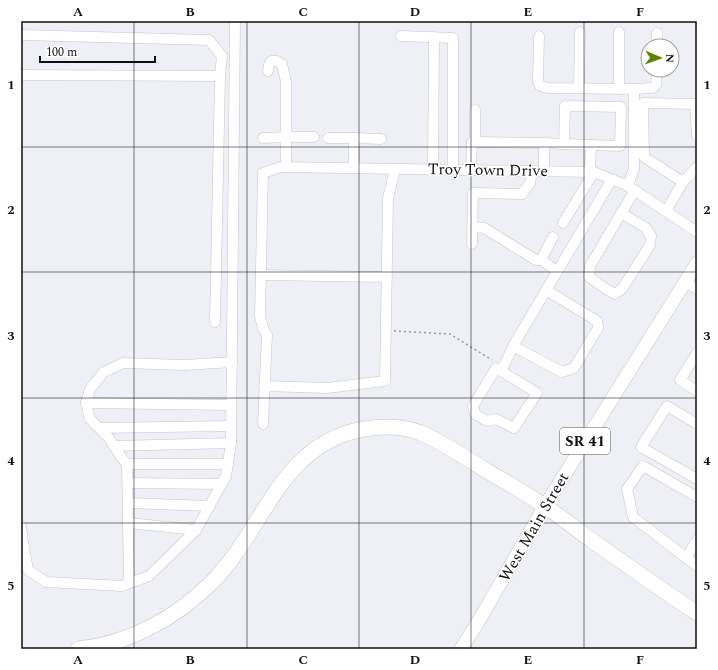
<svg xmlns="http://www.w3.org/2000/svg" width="718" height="670" font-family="Spectral,serif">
<rect width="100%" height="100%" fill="#eef0f5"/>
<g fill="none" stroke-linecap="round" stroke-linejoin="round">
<!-- minor casing -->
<g stroke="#c4c5cb" stroke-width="11">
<g id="minor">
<path d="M21,35L209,40L222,56L220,76"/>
<path d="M401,36L453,38V169"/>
<path d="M539,36L538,81L540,86L548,88L634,89"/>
<path d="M657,46V33"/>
<path d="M21,75L220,76L215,322"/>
<path d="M579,88L580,32"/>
<path d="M619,89V32"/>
<path d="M263,138L286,137V82L282,64L277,61H271L269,65L268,71"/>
<path d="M328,138H354"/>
<path d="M475,142V110"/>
<path d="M564,144L591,145L590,172"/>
<path d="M286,167V137H314"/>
<path d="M354,168V138L381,139"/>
<path d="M433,169L434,37"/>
<path d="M471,170L472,142L544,143"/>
<path d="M544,171V143L564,144L565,106L621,107L620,146L591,145"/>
<path d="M683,182L644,157L643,103L695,104L697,136"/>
<path d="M628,186L634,168V89L653,88L656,85L657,70"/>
<path d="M666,211L683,182L697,167"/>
<path d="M621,213L646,228L651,236L650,245L622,289L615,294L606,289L589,277L590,266L635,190"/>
<path d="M563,223L594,172"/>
<path d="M472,227L484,228L536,260H541L557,271"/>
<path d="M472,244L473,193L522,194L530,183L532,171"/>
<path d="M541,260L553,237"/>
<path d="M261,275L387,277"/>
<path d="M685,282L697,289"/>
<path d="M513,346L562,372L574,368L598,328L597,321L546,290"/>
<path d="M697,353L680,380L697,391"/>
<path d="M496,368L537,393L514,428L496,419L487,421L475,414L473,406Z"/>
<path d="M501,371L516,341L612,179"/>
<path d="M264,386L327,388L385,381L388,198L395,169"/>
<path d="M86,403L231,405"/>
<path d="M263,424L267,335L263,328L260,316L263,173L281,167L594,172L628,186L697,232"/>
<path d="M697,424L667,406L641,447L697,479"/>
<path d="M99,428L231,426"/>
<path d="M114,446L231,443"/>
<path d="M127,464H228"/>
<path d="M128,483L222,484"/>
<path d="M697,497L643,466L627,489L633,517L697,566"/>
<path d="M128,503L210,506"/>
<path d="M129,523L196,530"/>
<path d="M21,526L23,542L28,570L46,582L122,586L149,576L196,530L226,476L231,443L235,21"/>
<path d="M686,558L697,540"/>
<path d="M129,583L127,464L121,457L109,438L90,419L86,403L90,389L104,372L123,363L185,365L232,362"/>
</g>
</g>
<!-- major casing -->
<g stroke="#c4c5cb" stroke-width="14">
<path id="major" d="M461,649L478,622L545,506L697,263"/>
</g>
<!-- highway casing -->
<g stroke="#c4c5cb" stroke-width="16">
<path id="highway" d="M78,649C129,644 176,618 212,582C265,529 280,443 364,429C382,426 403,426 421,433C444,443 466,458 487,471C506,482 525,493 543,505C559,515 574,528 590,539C625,564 660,589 697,613"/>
</g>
<!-- path -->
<path stroke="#95969a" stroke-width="1.5" stroke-dasharray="2 3" stroke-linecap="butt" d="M394,331L450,334L492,360"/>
<!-- minor -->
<use href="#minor" stroke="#fff" stroke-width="10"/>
<!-- major -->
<use href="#major" stroke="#fff" stroke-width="13"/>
<!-- highway -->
<use href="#highway" stroke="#fff" stroke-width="15"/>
</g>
<!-- grid -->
<path fill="none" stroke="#0e0f10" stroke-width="1" stroke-opacity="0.55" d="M134,21V649M247,21V649M359,21V649M471,21V649M584,21V649M21,147H697M21,272H697M21,398H697M21,523H697"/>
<g text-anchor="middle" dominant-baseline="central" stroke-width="3" stroke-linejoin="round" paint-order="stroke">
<!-- shield labels -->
<rect fill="#fff" stroke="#565758" stroke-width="1" x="560" y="428" width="50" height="26" rx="3"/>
<g font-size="15" font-weight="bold" fill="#0e0f10">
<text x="585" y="441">SR 41</text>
</g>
<!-- street labels -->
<g font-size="16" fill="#0e0f10" stroke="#fff">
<text transform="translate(488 170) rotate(1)">Troy Town Drive</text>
<text transform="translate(534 527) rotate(-60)">West Main Street</text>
</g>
</g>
<!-- border -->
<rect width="718" height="670" fill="none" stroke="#ffffff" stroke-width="44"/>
<!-- north arrow -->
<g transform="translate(660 58) rotate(92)"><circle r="19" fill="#ffffff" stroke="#9f9f9f"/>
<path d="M0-3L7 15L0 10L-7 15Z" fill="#5c8305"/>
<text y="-6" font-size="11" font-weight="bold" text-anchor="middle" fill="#0e0f10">N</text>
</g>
<!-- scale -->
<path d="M40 56v6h115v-6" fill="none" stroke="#0e0f10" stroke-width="2"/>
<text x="46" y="56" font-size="12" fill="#0e0f10" stroke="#ffffff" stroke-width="3" paint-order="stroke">100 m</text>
<rect x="22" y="22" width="674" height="626" fill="none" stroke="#0e0f10" stroke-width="1.5"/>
<g font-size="13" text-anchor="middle" font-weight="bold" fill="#0e0f10">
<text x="78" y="16">A</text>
<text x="190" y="16">B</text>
<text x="303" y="16">C</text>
<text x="415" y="16">D</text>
<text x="528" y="16">E</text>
<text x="640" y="16">F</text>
<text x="11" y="89">1</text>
<text x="707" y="89">1</text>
<text x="11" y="214">2</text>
<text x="707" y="214">2</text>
<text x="11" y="340">3</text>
<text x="707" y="340">3</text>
<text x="11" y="465">4</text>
<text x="707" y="465">4</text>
<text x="11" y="590">5</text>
<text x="707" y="590">5</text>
<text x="78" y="664">A</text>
<text x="190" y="664">B</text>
<text x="303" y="664">C</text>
<text x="415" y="664">D</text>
<text x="528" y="664">E</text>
<text x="640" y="664">F</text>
</g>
</svg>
